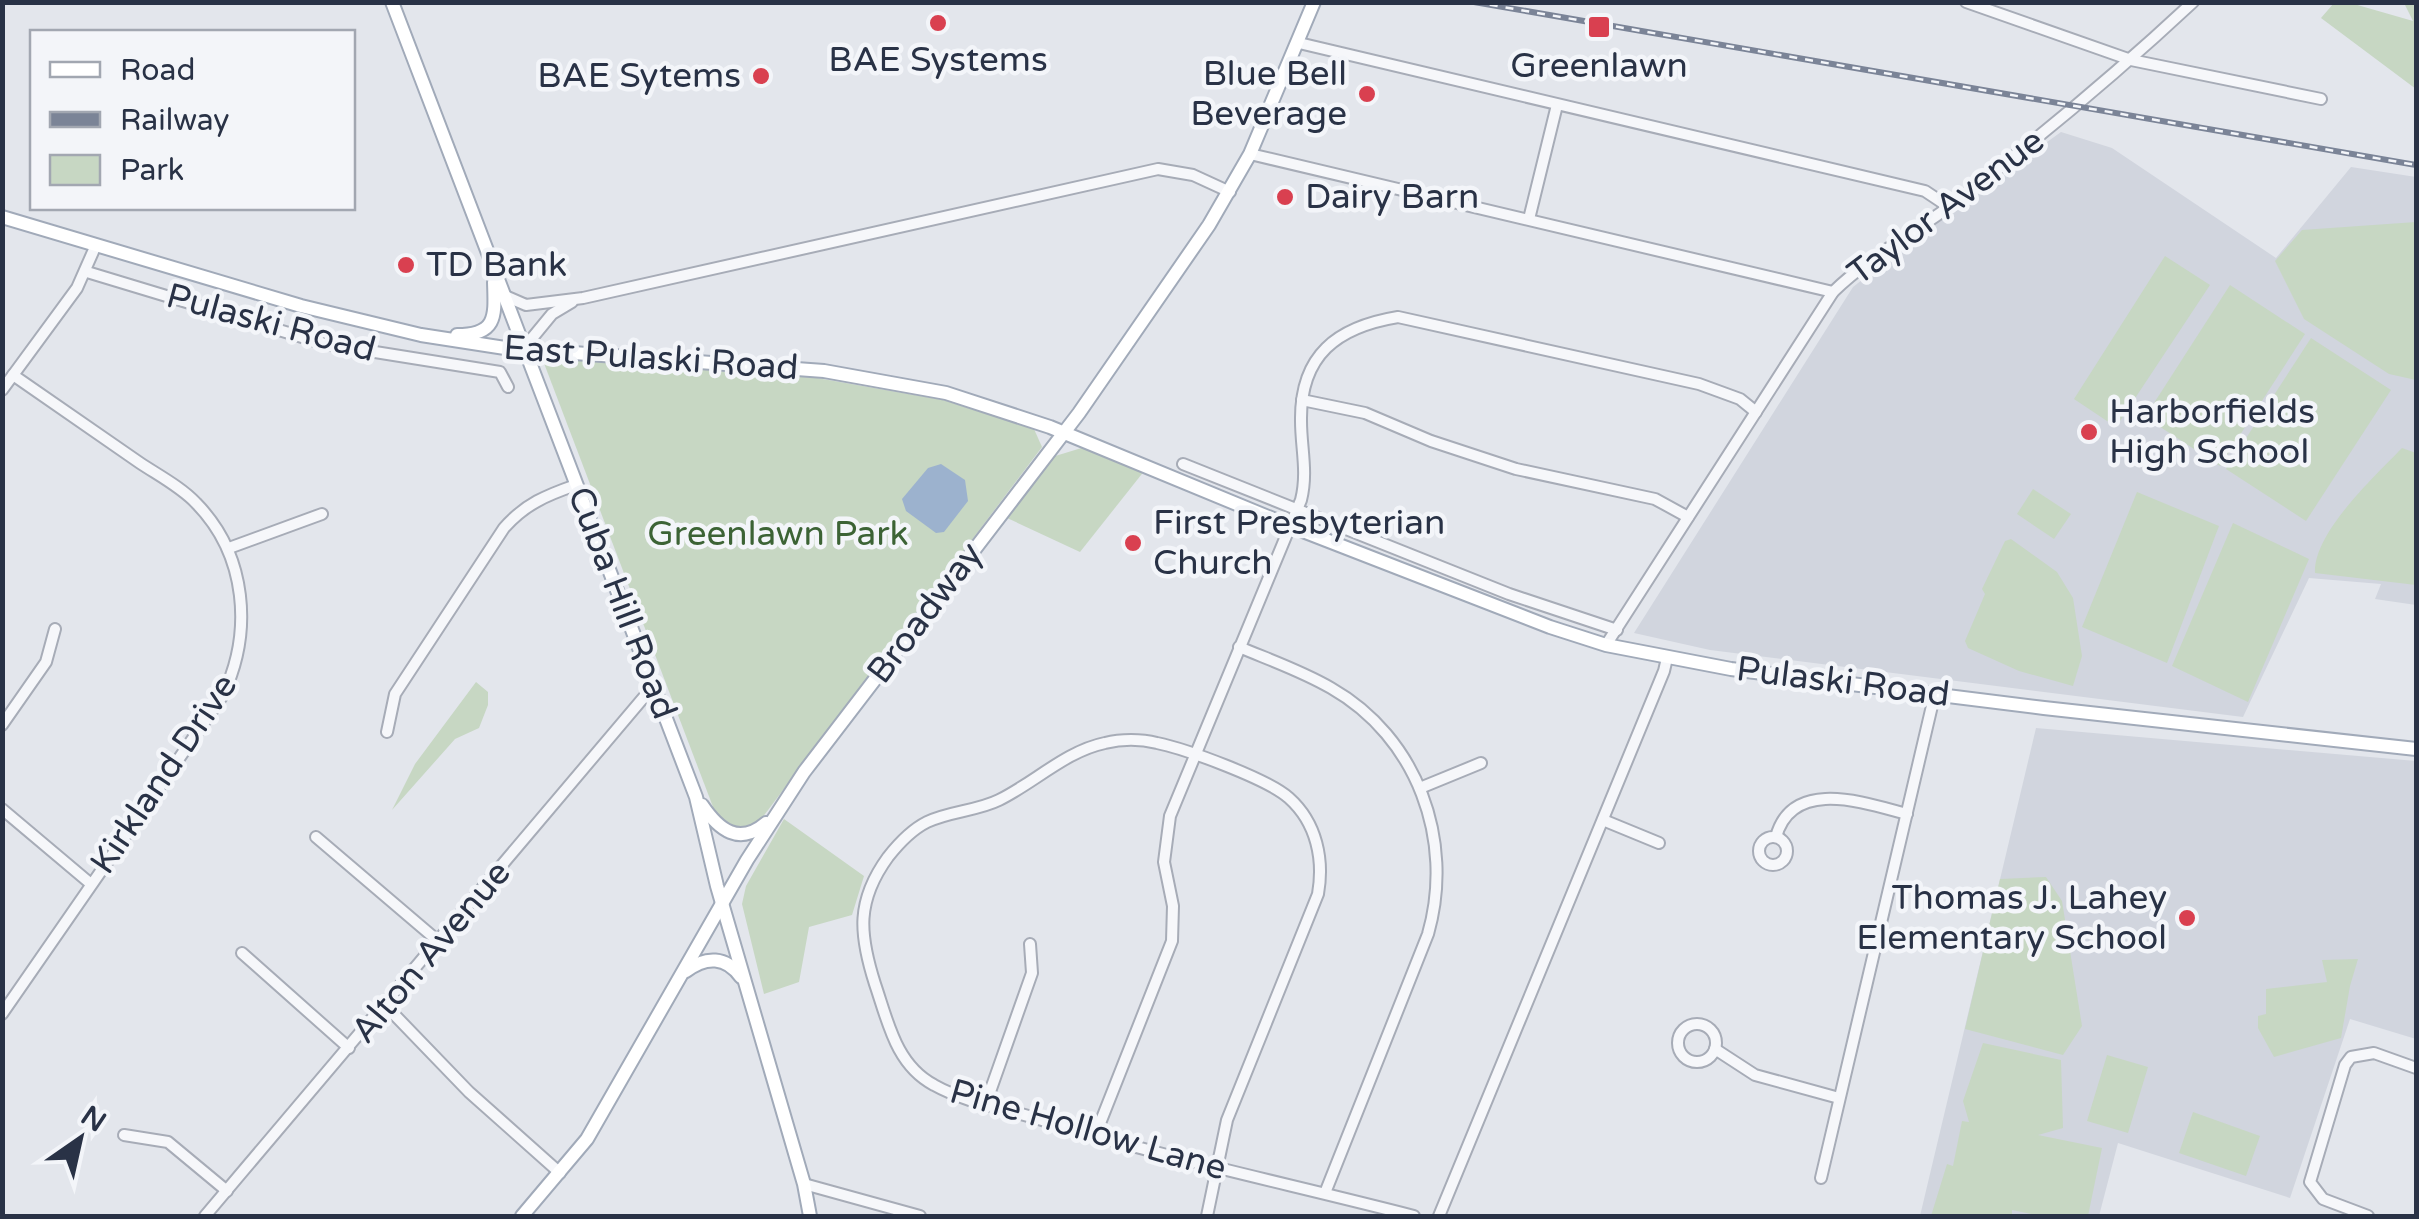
<svg xmlns="http://www.w3.org/2000/svg" width="2419" height="1219" font-family="'Varela Round',sans-serif">
<rect width="100%" height="100%" fill="#e3e6ec"/>
<!-- built -->
<g fill="#d1d5de">
<path d="M2061,132L2112,148L2276,258L2351,167L2416,177V605L2375,599L2381,584L2309,578L2243,717L1710,650L1634,633L1853,287L1941,218Z"/>
<path d="M2036,728L2416,761V1039L2350,1019L2290,1198L2118,1143L2099,1216H1920Z"/>
</g>
<!-- green -->
<g fill="#c7d7c3">
<path d="M2347,2L2413,21L2404,3H2416V89L2321,18L2334,3Z"/>
<path d="M2416,222V380L2389,374L2304,319L2275,261L2302,230Z"/>
<path d="M2165,256L2210,285L2116,427L2074,399Z"/>
<path d="M2230,285L2305,334L2220,466L2145,417Z"/>
<path d="M2311,338L2391,390L2306,521L2226,469Z"/>
<path d="M542,358L817,378L943,400L1034,429L1042,447L756,826L736,832L718,820Z"/>
<path d="M1088,446L1145,470L1080,552L1005,517L1052,457Z"/>
<path d="M2402,448L2416,453V585L2315,573C2313,533 2375,476 2402,448Z"/>
<path d="M2033,489L2071,514L2054,539L2017,514Z"/>
<path d="M2137,492L2219,526L2167,663L2082,627Z"/>
<path d="M2233,523L2309,559L2248,702L2172,666Z"/>
<path d="M2011,539L2057,572L2073,598L2082,656L2073,686L2019,671L1968,648L1965,641L1985,594L1982,589L2005,541Z"/>
<path d="M476,682L488,692V705L479,728L455,739L392,810L415,764Z"/>
<path d="M784,819L864,876L852,915L809,927L799,982L764,994L742,904L746,886Z"/>
<path d="M2046,877L2062,901L2082,1026L2063,1055L1965,1029L2000,879Z"/>
<path d="M2358,959L2350,986L2341,1038L2274,1057L2258,1028V1016L2266,1014V989L2327,982L2322,960Z"/>
<path d="M1983,1043L2061,1060L2063,1128L2038,1135L2102,1148L2088,1216H2042L2012,1210V1216H1931L1947,1164L1953,1166L1962,1121L1969,1122L1963,1101Z"/>
<path d="M2107,1055L2148,1067L2128,1133L2087,1121Z"/>
<path d="M2193,1112L2260,1136L2246,1176L2179,1153Z"/>
</g>
<!-- water -->
<path fill="#9cb2ce" d="M941,464L965,480L968,501L944,532L936,533L906,511L902,499L928,468Z"/>
<g fill="none" stroke-linecap="round" stroke-linejoin="round">
<!-- minor casing -->
<g stroke="#a7acb7" stroke-width="14">
<g id="minor">
<path d="M1966,2L2131,60L2321,99"/>
<path d="M1299,43L1925,191L1949,207"/>
<path d="M1250,154L1833,292"/>
<path d="M1529,219L1557,105"/>
<path d="M87,272L325,344L500,372L508,387"/>
<path d="M503,295L526,305L583,298L1158,169L1193,175L1230,192"/>
<path d="M524,348L552,314L572,302"/>
<path d="M2,390L77,288L96,245"/>
<path d="M1302,400L1365,413L1431,441L1516,469L1655,499L1688,517"/>
<path d="M1183,464L1509,594L1617,630"/>
<path d="M229,548L322,514"/>
<path d="M1606,645L1833,292C1870,256 1916,232 1957,201C2039,138 2117,73 2193,2"/>
<path d="M1239,647C1270,660 1302,671 1331,688C1417,737 1455,840 1428,934L1325,1193"/>
<path d="M2,725L46,662L55,629"/>
<path d="M387,732L395,694L504,528C525,504 547,495 576,485"/>
<path d="M1420,788L1481,763"/>
<path d="M2,809L91,884"/>
<path d="M1603,820L1659,843"/>
<circle cx="1773" cy="851" r="14"/>
<path d="M316,837L438,941"/>
<path d="M1776,837C1792,777 1865,803 1907,814"/>
<path d="M242,953L349,1048"/>
<path d="M386,1006L469,1092L560,1173"/>
<path d="M2,1014L223,695C253,632 247,555 196,503C181,487 158,475 140,463C98,434 56,405 13,375"/>
<circle cx="1697" cy="1043" r="19"/>
<path d="M1715,1049L1755,1075L1839,1098"/>
<path d="M986,1103L1032,973L1030,944"/>
<path d="M124,1135L168,1142L227,1191"/>
<path d="M1095,1136L1172,941L1173,906L1164,862L1170,816L1301,500C1308,472 1301,448 1301,421C1300,355 1337,327 1398,317L1699,384L1740,399L1756,412"/>
<path d="M1821,1178L1935,693"/>
<path d="M804,1184L920,1216"/>
<path d="M205,1216L655,684"/>
<path d="M1207,1216L1227,1120L1318,894C1324,860 1317,823 1289,798C1268,779 1186,749 1157,743C1141,739 1121,739 1105,743C1066,751 1034,783 999,800C977,811 950,811 927,822C911,830 899,843 888,857C856,901 859,934 875,984C888,1022 896,1065 934,1085C966,1103 1007,1109 1042,1120C1165,1158 1290,1184 1414,1216"/>
<path d="M1439,1216L1664,671L1667,658"/>
<path d="M2368,1216L2323,1199L2310,1182L2345,1065L2351,1057L2374,1053L2416,1068"/>
</g>
</g>
<!-- major casing -->
<g stroke="#a1aab9" stroke-width="16">
<g id="major">
<path d="M392,2L696,797L717,886L804,1184L810,1216"/>
<path d="M2,217L301,306L421,335L505,348L824,371L946,393L1050,427L1290,526L1550,627L1606,645L1731,669L2044,708L2416,749"/>
<path d="M457,335C498,335 495,315 494,282"/>
<path d="M702,805C719,830 739,846 766,823"/>
<path d="M686,971C706,956 726,956 741,977"/>
<path d="M522,1216L587,1139L747,860L804,772L1079,413L1209,225L1250,154L1314,2"/>
</g>
</g>
<!-- minor -->
<use href="#minor" stroke="#f6f7fa" stroke-width="10"/>
<!-- major -->
<use href="#major" stroke="#fff" stroke-width="12"/>
<!-- rail casing -->
<g stroke="#7b8497" stroke-width="6">
<path id="rail" d="M1474,2L2416,165"/>
</g>
<!-- rail -->
<use href="#rail" stroke="#f3f5f9" stroke-width="2.5" stroke-dasharray="8" stroke-linecap="butt"/>
</g>
<!-- markers -->
<g fill="#d94050" stroke="#f3f5f9" stroke-width="4">
<circle cx="938" cy="23" r="10"/>
<rect x="1587" y="15" width="24" height="24" rx="5"/>
<circle cx="761" cy="76" r="10"/>
<circle cx="1367" cy="94" r="10"/>
<circle cx="1285" cy="197" r="10"/>
<circle cx="406" cy="265" r="10"/>
<circle cx="2089" cy="432" r="10"/>
<circle cx="1133" cy="543" r="10"/>
<circle cx="2187" cy="918" r="10"/>
</g>
<g text-anchor="middle" dominant-baseline="central" stroke-width="9" stroke-linejoin="round" paint-order="stroke">
<!-- poi labels -->
<g font-size="35" fill="#293246" stroke="#f3f5f9" text-anchor="start">
<text x="938" y="60" text-anchor="middle">BAE Systems</text>
<text x="1599" y="66" text-anchor="middle">Greenlawn</text>
<text x="1347" y="74" text-anchor="end">Blue Bell<tspan x="1347" dy="40">Beverage</tspan></text>
<text x="741" y="76" text-anchor="end">BAE Sytems</text>
<text x="1305" y="197">Dairy Barn</text>
<text x="426" y="265">TD Bank</text>
<text x="2109" y="412">Harborfields<tspan x="2109" dy="40">High School</tspan></text>
<text x="1153" y="523">First Presbyterian<tspan x="1153" dy="40">Church</tspan></text>
<text x="2167" y="898" text-anchor="end">Thomas J. Lahey<tspan x="2167" dy="40">Elementary School</tspan></text>
</g>
<!-- street labels -->
<g font-size="35" fill="#293246" stroke="#f3f5f9">
<text transform="translate(1946 207) rotate(-37)">Taylor Avenue</text>
<text transform="translate(271 323) rotate(15)">Pulaski Road</text>
<text transform="translate(651 358) rotate(4)">East Pulaski Road</text>
<text transform="translate(622 603) rotate(69)">Cuba Hill Road</text>
<text transform="translate(925 613) rotate(-53)">Broadway</text>
<text transform="translate(1843 682) rotate(7)">Pulaski Road</text>
<text transform="translate(164 774) rotate(-56)">Kirkland Drive</text>
<text transform="translate(431 952) rotate(-50)">Alton Avenue</text>
<text transform="translate(1088 1130) rotate(16)">Pine Hollow Lane</text>
</g>
<!-- park labels -->
<g font-size="35" fill="#3c6335" stroke="#f3f5f9">
<text x="778" y="534">Greenlawn Park</text>
</g>
</g>
<!-- border -->
<rect width="2419" height="1219" fill="none" stroke="#293246" stroke-width="10"/>
<!-- legend -->
<rect x="30" y="30" width="325" height="180" fill="#f3f5f9" stroke="#a2a7b1" stroke-width="2.5"/>
<rect x="50" y="62" width="50" height="15" fill="#ffffff" stroke="#a2a7b1" stroke-width="2.5"/>
<text x="120" y="80" font-size="30" fill="#293246">Road</text>
<rect x="50" y="112" width="50" height="15" fill="#7b8497" stroke="#a2a7b1" stroke-width="2.5"/>
<text x="120" y="130" font-size="30" fill="#293246">Railway</text>
<rect x="50" y="155" width="50" height="30" fill="#c7d7c3" stroke="#a2a7b1" stroke-width="2.5"/>
<text x="120" y="180" font-size="30" fill="#293246">Park</text>
<!-- north arrow -->
<g transform="translate(80 1139) rotate(34)" stroke="#f3f5f9" stroke-width="8" paint-order="stroke">
<path d="M0-8L18 38L0 25L-18 38Z" fill="#293246"/>
<text y="-15" font-size="28" font-weight="bold" text-anchor="middle" fill="#293246">N</text>
</g>
</svg>
